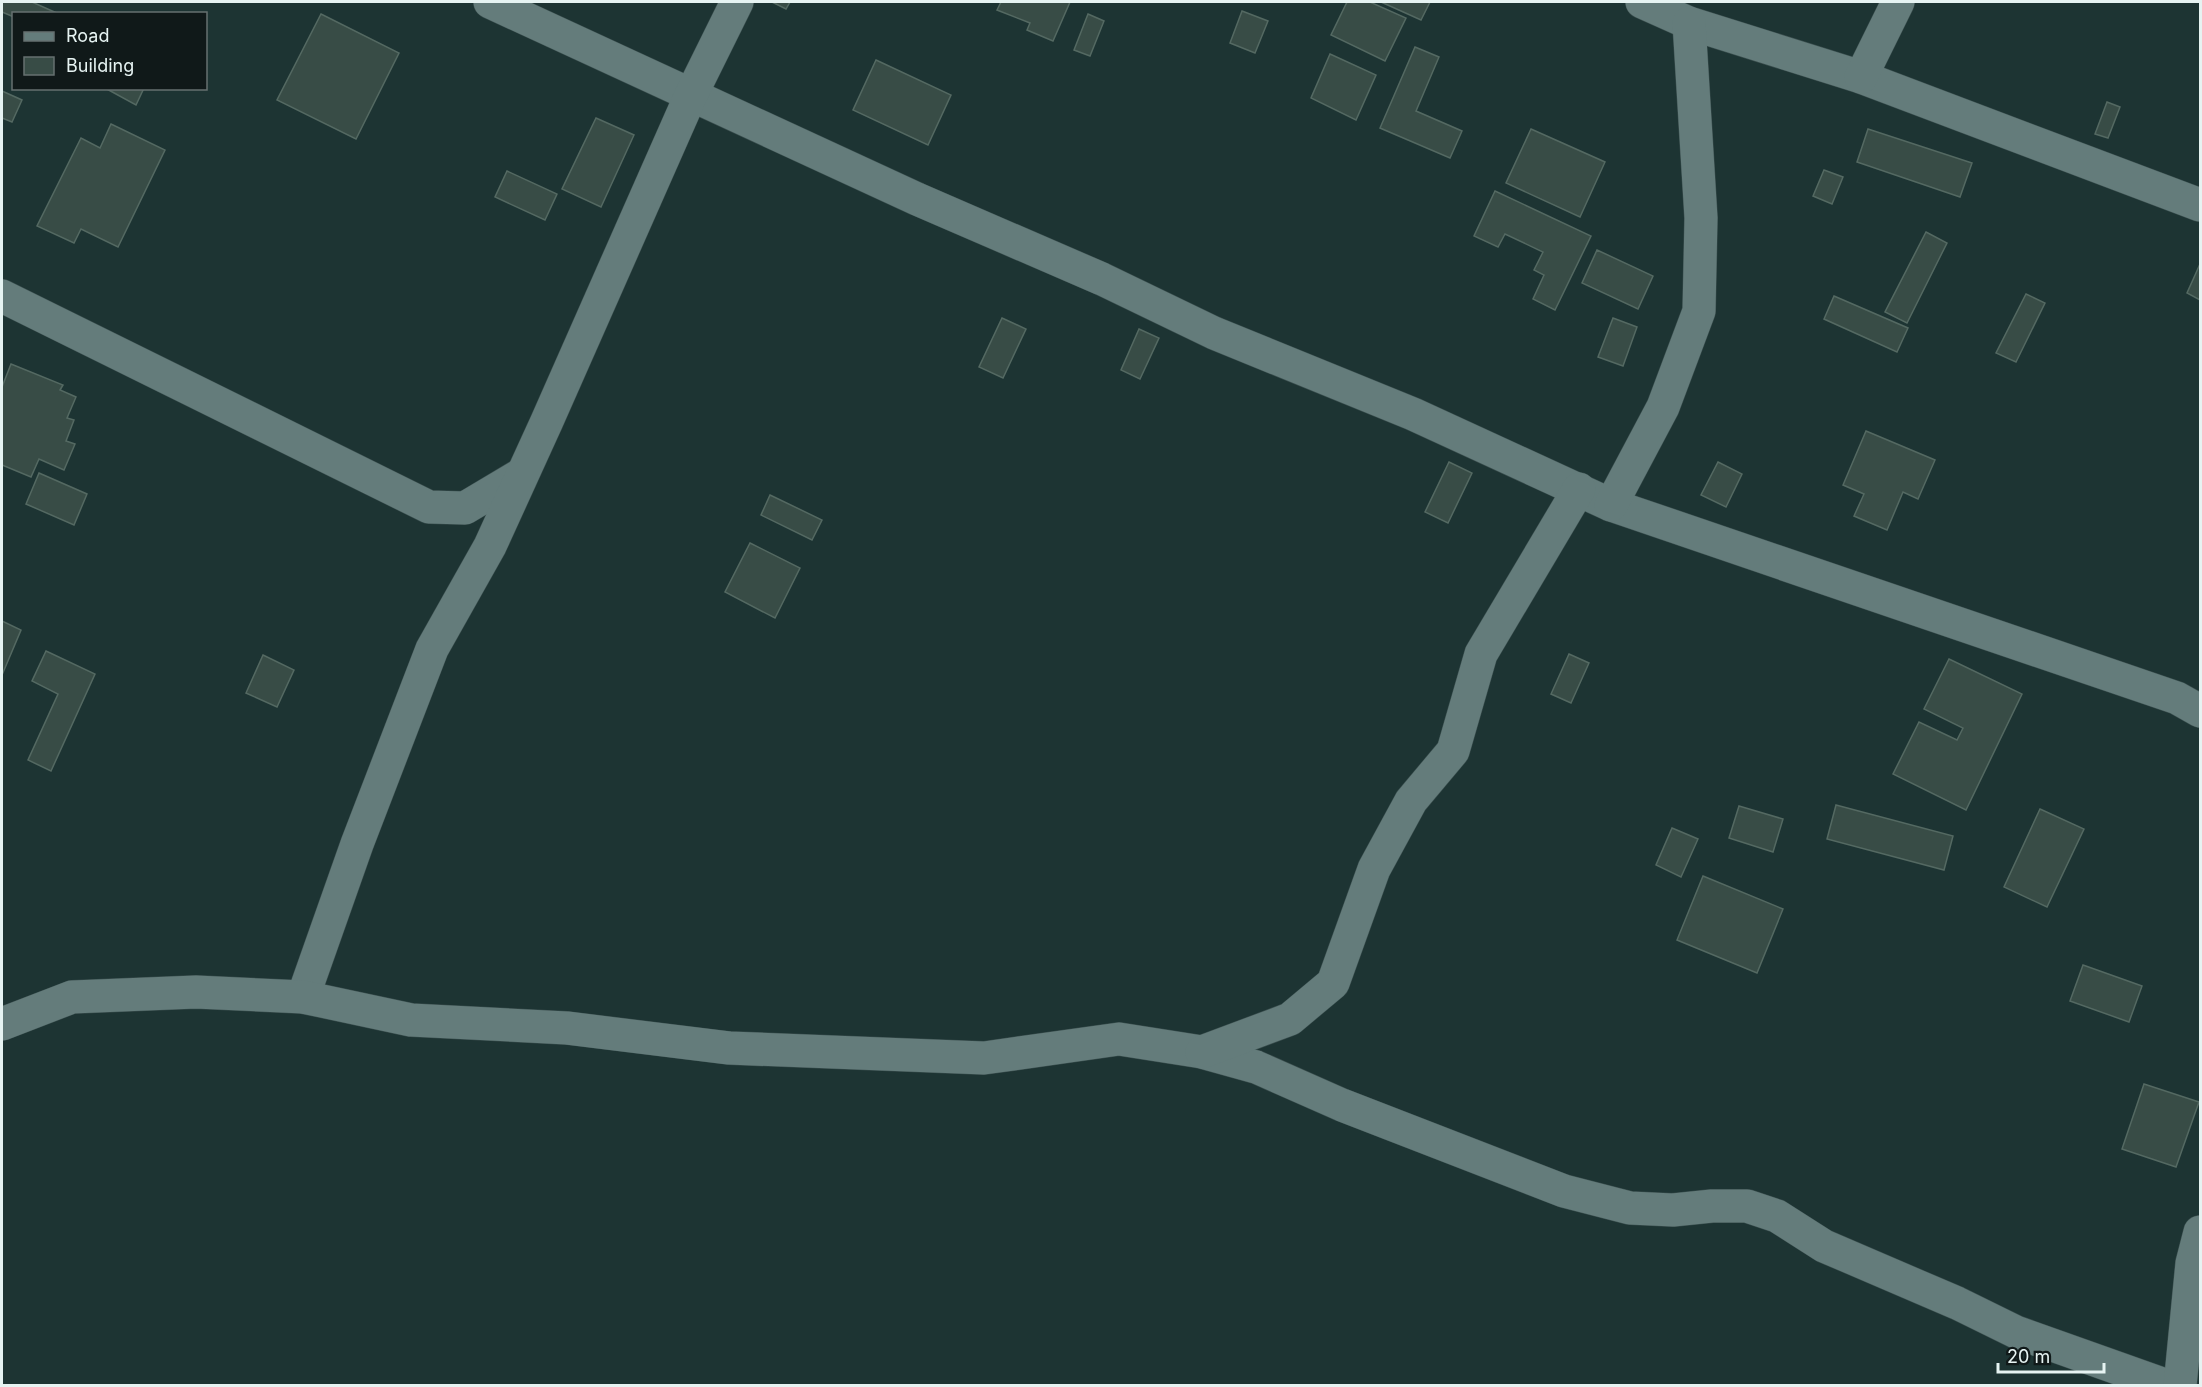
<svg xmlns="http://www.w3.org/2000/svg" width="2202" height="1387" font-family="Inter,sans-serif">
<rect width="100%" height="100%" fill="#1d3433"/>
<!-- building -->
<g fill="#384c46" stroke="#546962" stroke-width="1.5">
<path d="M2,2H32L59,14H14V17L2,12Z"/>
<path d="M772,2H790L786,9Z"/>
<path d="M1001,2H1070L1053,41L1027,30L1030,23L997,10Z"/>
<path d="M1347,2H1370L1406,18L1385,61L1331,35Z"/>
<path d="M1381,2H1430L1421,20Z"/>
<path d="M1242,11L1268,21L1255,53L1230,43Z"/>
<path d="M321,14L399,53L356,139L277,100Z"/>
<path d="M1088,14L1104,21L1090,56L1074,50Z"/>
<path d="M1415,47L1439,57L1416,111L1462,131L1450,158L1380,128Z"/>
<path d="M1330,54L1376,75L1356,120L1311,98Z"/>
<path d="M876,60L951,95L928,145L853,110Z"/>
<path d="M105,88H144L136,105Z"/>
<path d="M2,91L22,100L12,122L2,118Z"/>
<path d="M2107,102L2120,107L2108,138L2095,134Z"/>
<path d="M596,118L634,135L601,207L562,189Z"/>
<path d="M111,124L165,150L118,247L81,229L74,243L37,226L81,138L100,148Z"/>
<path d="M1531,129L1605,162L1580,217L1506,183Z"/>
<path d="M1868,129L1972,163L1960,197L1857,162Z"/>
<path d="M1824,170L1843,177L1832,204L1813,196Z"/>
<path d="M507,171L557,194L545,220L495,197Z"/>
<path d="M1495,191L1591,236L1555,310L1533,299L1544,275L1534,270L1543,252L1505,234L1498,247L1474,236Z"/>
<path d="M1926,232L1947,243L1907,323L1885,312Z"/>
<path d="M1597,250L1653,276L1638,309L1582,283Z"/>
<path d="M2200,264V300L2187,293Z"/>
<path d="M2026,294L2045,303L2016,362L1996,353Z"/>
<path d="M1834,296L1908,328L1897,352L1824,319Z"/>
<path d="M1002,318L1026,329L1003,378L979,367Z"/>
<path d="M1613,318L1637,327L1623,366L1598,357Z"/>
<path d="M1139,329L1159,338L1140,379L1121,370Z"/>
<path d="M11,364L63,385L60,390L76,397L67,418L74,420L66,441L75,444L64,470L39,459L31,477L2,465V387Z"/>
<path d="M1866,431L1935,460L1918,499L1903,492L1887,530L1854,516L1864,494L1843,485Z"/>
<path d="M1449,462L1472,473L1448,523L1425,512Z"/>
<path d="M1718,462L1742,474L1726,507L1701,495Z"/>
<path d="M39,473L87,494L74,525L26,504Z"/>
<path d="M770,495L822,520L812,540L761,515Z"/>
<path d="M750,543L800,568L775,618L725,592Z"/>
<path d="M2,621L21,630L2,675Z"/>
<path d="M46,651L95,674L51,771L28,760L58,694L32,681Z"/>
<path d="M1569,654L1589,663L1571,703L1551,694Z"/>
<path d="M263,655L294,670L277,707L246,693Z"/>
<path d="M1949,659L2022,694L1966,810L1893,774L1919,722L1957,740L1963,728L1924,709Z"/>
<path d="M1836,805L1953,836L1944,870L1827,839Z"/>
<path d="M1739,806L1783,819L1773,852L1729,838Z"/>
<path d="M2040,809L2084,829L2047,907L2004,887Z"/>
<path d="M1672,828L1698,839L1681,877L1656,865Z"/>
<path d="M1703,876L1783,909L1757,973L1677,940Z"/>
<path d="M2083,965L2142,986L2129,1022L2070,1001Z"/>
<path d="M2144,1084L2199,1102L2176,1167L2122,1149Z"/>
</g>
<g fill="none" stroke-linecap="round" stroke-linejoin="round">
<!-- minor casing -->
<g stroke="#3b4f4f" stroke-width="34">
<g id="minor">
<path d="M490,2L917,199L1102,279L1214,333L1413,414L1611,505L2177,698L2200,711"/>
<path d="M1642,2L1689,23L1861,77L2200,205"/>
<path d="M1861,77L1898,2"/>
<path d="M2,296L429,507L465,508L522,474"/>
<path d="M1611,505L1663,407L1699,311L1701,218L1689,23"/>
<path d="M303,997L357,844L432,649L490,546L547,421L691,95L737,2"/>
<path d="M2,1024L72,997L196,992L303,997L411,1020L567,1028L729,1048L984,1058L1119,1039L1202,1052L1256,1067L1342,1105L1564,1191L1630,1208L1673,1210L1712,1206H1747L1777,1216L1824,1246L1957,1303L2016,1332L2168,1386"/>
<path d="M1202,1052L1290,1019L1333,983L1374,869L1411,801L1453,751L1481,654L1579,489"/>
<path d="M2180,1386L2192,1263L2200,1232"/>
</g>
</g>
<!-- minor -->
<use href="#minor" stroke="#647c7b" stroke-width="33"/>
</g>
<!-- border -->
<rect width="2202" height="1387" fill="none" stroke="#e6f3f2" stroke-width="6"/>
<!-- legend -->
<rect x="12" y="12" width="195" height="78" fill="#101919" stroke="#667070" stroke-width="1.5"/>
<rect x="24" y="32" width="30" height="9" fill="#647c7b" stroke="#667070" stroke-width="1.5"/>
<text x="66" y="42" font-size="18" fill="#e6f3f2">Road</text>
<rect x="24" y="57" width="30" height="18" fill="#384c46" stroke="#667070" stroke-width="1.5"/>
<text x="66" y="72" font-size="18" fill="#e6f3f2">Building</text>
<!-- scale -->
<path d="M1998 1363v9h106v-9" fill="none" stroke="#e6f3f2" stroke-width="3"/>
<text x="2007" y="1363" font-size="18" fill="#e6f3f2" stroke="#101919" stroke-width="4.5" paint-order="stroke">20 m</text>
</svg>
